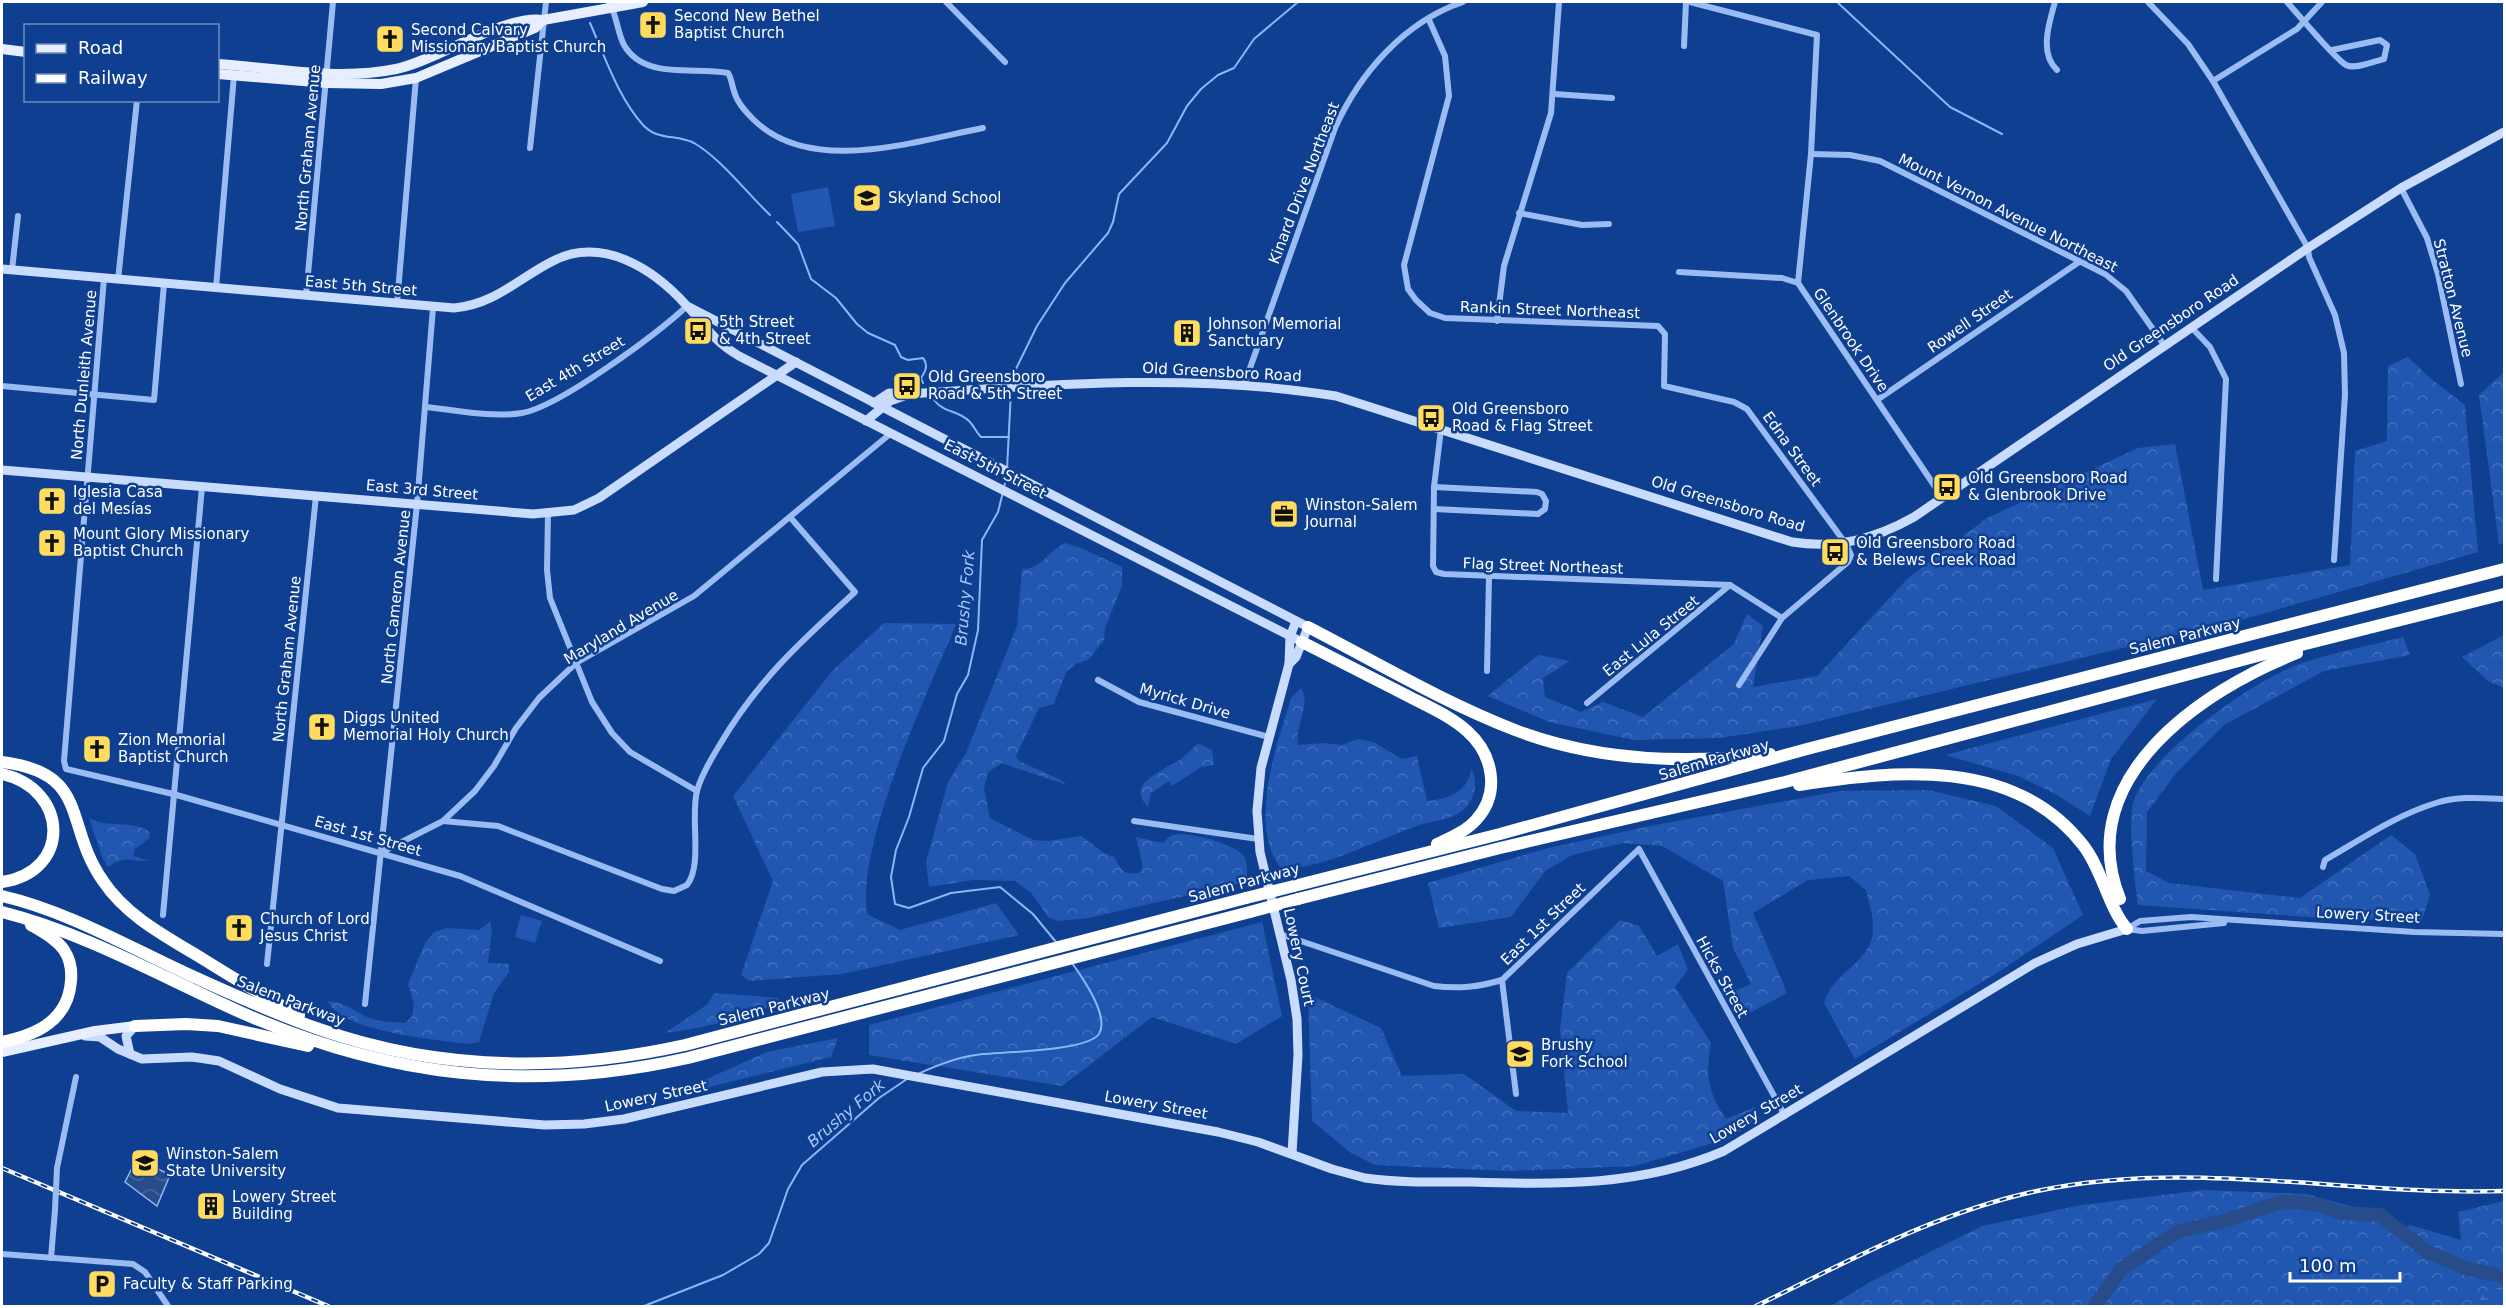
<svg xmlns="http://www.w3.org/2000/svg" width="2506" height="1308" font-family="'DejaVu Sans',sans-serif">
<defs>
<pattern id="forest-crowns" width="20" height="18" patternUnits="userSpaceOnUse" patternTransform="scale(1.5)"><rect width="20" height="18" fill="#2157b1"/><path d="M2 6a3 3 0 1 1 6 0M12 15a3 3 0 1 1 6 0" fill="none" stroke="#4270bd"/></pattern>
<pattern id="wetland-marsh" width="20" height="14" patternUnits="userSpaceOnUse" patternTransform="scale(1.5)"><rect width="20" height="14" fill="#2157b1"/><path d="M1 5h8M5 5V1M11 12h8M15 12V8" fill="none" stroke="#4270bd"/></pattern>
<pattern id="water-waves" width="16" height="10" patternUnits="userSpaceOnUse" patternTransform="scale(1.5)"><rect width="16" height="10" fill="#284b89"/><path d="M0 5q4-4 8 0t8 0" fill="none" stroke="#48669b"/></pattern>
</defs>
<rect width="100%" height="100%" fill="#0f3f91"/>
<!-- forest -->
<g fill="url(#forest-crowns)">
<path d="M2408,357L2430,378L2465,405L2478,552L2248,618L1798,726L1719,738L1634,740L1549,722L1488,696L1538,655L1570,661L1543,678L1545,697L1581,712L1603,702L1643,717L1734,644L1747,614L1763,626L1753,687L1817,676L1907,579L1987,518L2138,448L2175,444L2203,590L2350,565L2355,451L2387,441L2388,366Z"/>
<path d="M2504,372V543L2499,544L2479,395Z"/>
<path d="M1065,543L1081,548L1122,567V586L1105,628L1104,640L1088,660L1076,664L1066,672L1054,704L1039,708L1016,756L1019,761L1061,780L1067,785L1002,763L988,772L984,789L990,818L1033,840L1048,841L1081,836L1104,853L1114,857C1121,870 1123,875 1139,873L1143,867L1136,837L1163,843C1166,840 1170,835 1174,835C1188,831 1234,844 1243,855C1248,861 1247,870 1247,878L1242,883L1088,918L1060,921L1049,918L1032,894L1015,881L973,880L929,887L926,862L948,782L966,753L1017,626L1022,569C1041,570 1048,551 1065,543Z"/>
<path d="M884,623L956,624C927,695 856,843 867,914L900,930L996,903L1019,935L842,974L749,981L741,975L773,881L733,796L833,670Z"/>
<path d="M2504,635V688L2488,681L2462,657Z"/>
<path d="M2403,637L2410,655L2324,671L2224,725L2177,772L2147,812L2146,871L2169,883L2300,898L2391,835L2415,854L2430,895L2422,920L2336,919L2138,905C2135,883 2127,819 2134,800C2152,753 2246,686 2292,667C2323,654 2370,646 2403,637Z"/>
<path d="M1301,688C1312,703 1294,727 1298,745L1324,743L1342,745L1358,739L1373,742L1402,759L1417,756L1427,801C1449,799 1468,792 1471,769C1480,784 1474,803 1459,813C1448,821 1432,820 1420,825C1384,836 1315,874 1280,867C1248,823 1277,745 1291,698Z"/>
<path d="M2157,699L2111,759L2090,816L2057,795L2018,776L1945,755Z"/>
<path d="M1198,743L1212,750L1214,765L1201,767L1172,786L1169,781L1151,793L1148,807C1124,783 1165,770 1181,759C1187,754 1193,748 1198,743Z"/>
<path d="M1928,790L1996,806L2053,848L2083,915L1997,973L1855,1059L1824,1003C1833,970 1874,963 1873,927C1873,915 1869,902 1866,890L1849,876L1808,880L1753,913L1787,993L1746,1015L1732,992L1751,984L1733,948L1723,881L1662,846L1623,843L1572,855L1545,871L1511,917L1439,928L1428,883L1548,848L1650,826L1840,791Z"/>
<path d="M89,818C108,829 130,819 150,832L149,838L135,849L133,856L149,861C131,862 125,855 108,867L103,859Z"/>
<path d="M1620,920L1639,926L1657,956L1678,944L1688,970L1675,987L1711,1043C1705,1075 1708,1092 1726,1119L1755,1107L1760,1119L1730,1138L1635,1166L1509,1171L1375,1165L1351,1153L1312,1121L1308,994L1381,1028L1402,1076L1464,1074L1516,1111L1568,1113L1560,1030L1567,973Z"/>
<path d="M490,922L492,931L488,963L509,964V972L494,993L479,1042L469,1044C438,1040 341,1032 328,1001C344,1003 350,1008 363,1015C376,1022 391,1022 405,1023L412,1016L414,1004L408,984L425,943L434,932L447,928L479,930Z"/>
<path d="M1262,922L1282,1016L1236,1044L1152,1017L1062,1086L869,1055V1025Z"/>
<path d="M714,993L779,998C768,1017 688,1030 665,1033L708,1004Z"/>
<path d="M838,1038L831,1057L665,1098L767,1052Z"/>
<path d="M2203,1190L2306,1194L2357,1208L2396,1233L2410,1225L2461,1240L2458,1212L2504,1201V1306H1831L1870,1282L1982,1226L2081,1205Z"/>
</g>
<!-- wetland -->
<path fill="url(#wetland-marsh)" d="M2504,1286V1306H2481L2480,1299L2485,1292Z"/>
<!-- garden -->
<g fill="#2157b1">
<path d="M828,187L835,226L798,232L791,194Z"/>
<path d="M521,915L542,921L535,943L515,937Z"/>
</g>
<!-- water -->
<path fill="url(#water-waves)" stroke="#8bb6f7" stroke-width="1.5" d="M137,1158L170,1175L157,1206L125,1182Z"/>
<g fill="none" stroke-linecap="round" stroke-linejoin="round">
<!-- stream -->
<g stroke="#8bb6f7" stroke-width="2">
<path d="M1837,2L1950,107L2002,134"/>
<path d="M590,23C605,57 618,97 643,125C658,141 676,134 694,143C719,157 748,194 770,215"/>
<path d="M777,222L798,244L811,279L836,298L857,324L868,333L895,345L901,357L908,360L923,358C929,365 925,372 921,378L923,383"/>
<path d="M1011,385V379L1037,326L1065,283L1108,233L1113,222L1119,194L1167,143L1187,106L1201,89L1218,75L1234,68L1254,39L1298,2"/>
<path d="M934,400C944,413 958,410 969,421C974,426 976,432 981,437H1009"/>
<path d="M1007,469L1011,391"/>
<path d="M1004,487L1007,475"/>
<path d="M1003,492L998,512L982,540L978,630L968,675L957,694L944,741L923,768L909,817L896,850L891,877L895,904L909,908L951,893L1000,887L1033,914L1056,942"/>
<path d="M918,1074C937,1065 962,1056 983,1054C1005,1052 1087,1051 1099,1034C1110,1016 1082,977 1072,963"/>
<path d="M644,1306L723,1275L759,1254L769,1243L788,1189L802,1165L879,1098L907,1079"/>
</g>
<!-- river -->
<path stroke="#284b89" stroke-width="14" d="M2095,1306L2121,1269L2179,1231L2227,1220L2284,1201L2320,1205L2340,1213L2380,1215L2426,1251L2465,1268L2504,1277"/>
<!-- street -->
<g stroke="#9abcf3" stroke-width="6">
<path d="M609,2C617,15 617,32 624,45C645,81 695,66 728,73C732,79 732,87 735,94C738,104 747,113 754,120C811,176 915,141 983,128"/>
<path d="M946,2L1005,62"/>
<path d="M1690,2L1817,35L1811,154L1798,283L1942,497"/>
<path d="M2055,2C2049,23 2039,53 2057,70"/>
<path d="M2148,2L2188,44L2213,81L2308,248L2309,257L2335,315L2344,353L2345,395L2334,560"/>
<path d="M2287,2C2297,13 2335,59 2346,65C2355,70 2375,61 2384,59L2387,45L2380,40L2332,50"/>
<path d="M1429,20L1445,56L1449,96L1404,265L1408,289L1416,300L1430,313L1445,318L1658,326L1665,334L1664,386L1734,402L1747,409L1846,544L1851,555L1848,562L1782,618L1739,685"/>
<path d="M1684,46L1686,2"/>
<path d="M2213,81L2297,29L2322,2"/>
<path d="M1554,94L1612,98"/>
<path d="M530,148L546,2"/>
<path d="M1811,154L1850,155L1880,161L2105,274L2126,291L2164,345"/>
<path d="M2401,188L2427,238L2438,274L2461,384"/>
<path d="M1519,213L1582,225L1609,224"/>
<path d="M12,270L18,216"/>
<path d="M1679,272L1782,278L1798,283"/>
<path d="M104,278L64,761L66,769L173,794L460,876L660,961"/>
<path d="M118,280L137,100"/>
<path d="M216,288L234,75"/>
<path d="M306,296L333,2"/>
<path d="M397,304L416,78"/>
<path d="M1497,321L1504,266L1551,113L1559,2"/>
<path d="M2191,327L2210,347L2226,379L2216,579"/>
<path d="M1244,385L1335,128C1360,73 1404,22 1463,2"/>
<path d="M2,386L154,400L164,284"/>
<path d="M1877,400L2079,262"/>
<path d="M426,407C456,410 491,418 522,413C559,407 658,333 687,306"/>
<path d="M1441,429L1434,487L1433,566L1436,572L1444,574L1730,585L1782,618"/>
<path d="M1434,509L1538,514L1545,509L1546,501L1542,494L1537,492L1434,487"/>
<path d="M548,514L547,570L550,598L592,702L612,733L630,752L697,791"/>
<path d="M1487,671L1489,576"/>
<path d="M1098,680L1139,702L1269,737"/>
<path d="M1587,703L1730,585"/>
<path d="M443,821L498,826L662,889L674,891L687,885C703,865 690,817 697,791C701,776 711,759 719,746C757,681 800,642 855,592L790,517"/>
<path d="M1134,821L1258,839"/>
<path d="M382,852L443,821L475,791L494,766L516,728L539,698L576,663L694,596L890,434"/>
<path d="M2323,867L2325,860C2360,840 2396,815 2436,803C2458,796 2482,798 2504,799"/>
<path d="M163,915L202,487"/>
<path d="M2127,929L2140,921L2191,917L2414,932L2504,934"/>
<path d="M2127,929L2142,931L2224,923"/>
<path d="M1280,934L1434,986C1459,989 1478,987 1502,980L1639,849L1785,1116"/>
<path d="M267,964L316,496"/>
<path d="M1502,980L1516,1094"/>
<path d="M365,1004L417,504L433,308"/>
<path d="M57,1168L76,1077"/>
<path d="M2,1254L133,1264L145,1272L168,1306"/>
<path d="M51,1258L55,1210"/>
</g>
<!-- secondary -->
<g stroke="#cadcfd" stroke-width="9">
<path d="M2,269L454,308C493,305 518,279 551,262C601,235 653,268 687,306C707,327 712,340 739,356L1302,642"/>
<path d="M689,307L1308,627L1296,657L1289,664"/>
<path d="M874,403L889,393L910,394C1051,384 1195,373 1336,396L1792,542C1837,549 1875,539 1914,517L2308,248L2401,188L2504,132"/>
<path d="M866,421L890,401L907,395"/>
<path d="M2,470L533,514L574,510L599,498L796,362"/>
<path d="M85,1036L100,1037L118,1049L142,1059L192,1057L219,1061L280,1089L338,1108L545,1125L584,1124L624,1119L822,1072L873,1069L1218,1132L1258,1142L1332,1169L1365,1178C1400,1183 1436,1182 1471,1182C1559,1185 1642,1186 1724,1151L2035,963L2077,944L2127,929"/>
<path d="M130,1054L126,1036L135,1026"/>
<path d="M1292,1153L1298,1055L1297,1019L1291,980L1260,852L1257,811L1261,768L1289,664L1290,637L1296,621"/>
</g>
<!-- primary -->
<g stroke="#e7eeff" stroke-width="10">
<path d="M2,49L26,52"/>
<path d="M218,64C276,68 337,81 396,69C436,61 505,14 543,20L643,2"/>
<path d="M218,74L327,83L381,84L416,78L535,28L543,20"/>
<path d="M2,1052L95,1031L135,1026"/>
</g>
<!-- highway -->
<g stroke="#fff" stroke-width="12">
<path d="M1308,627C1376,662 1443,702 1515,730C1596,761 1685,764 1770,754"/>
<path d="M1302,642C1336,659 1370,677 1404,694C1425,705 1449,715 1467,731C1493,754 1501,793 1476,820C1465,832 1450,838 1437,844"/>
<path d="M2,762C91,773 63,824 103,881C127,917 167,937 203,959C235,979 266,998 299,1015"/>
<path d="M2,774C69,789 72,872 2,882"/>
<path d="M1799,785C1895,770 2015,757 2083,845C2103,871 2107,905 2127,929"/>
<path d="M1294,886L1500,834L1807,749L2504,569"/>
<path d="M2,896C67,911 129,947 190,975C232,994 275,1014 319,1029C438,1071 563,1072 685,1045L1246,898"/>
<path d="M1298,899L1500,848L1785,782L2261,655L2504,594"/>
<path d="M2120,899C2072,779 2200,691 2297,653"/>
<path d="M2,912C85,933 162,977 240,1012C389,1078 530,1093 688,1058L1250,912"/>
<path d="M135,1026L186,1024L218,1026L308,1046"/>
<path d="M2,1042C36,1035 68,1021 71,981C72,970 70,959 64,950C56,939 43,932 31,925"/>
</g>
<!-- rail casing -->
<g stroke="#fff" stroke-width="4.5">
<g id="rail">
<path d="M2,1168L328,1306"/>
<path d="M1756,1306C1847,1262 1937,1212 2037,1191C2191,1158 2349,1196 2504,1191"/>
</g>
</g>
<!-- rail -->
<use href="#rail" stroke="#0f3f91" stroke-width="2" stroke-dasharray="7" stroke-linecap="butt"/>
<!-- street-bridge -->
<path stroke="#9abcf3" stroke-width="6" d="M55,1210L57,1168"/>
<!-- highway-bridge -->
<g stroke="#fff" stroke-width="12">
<path d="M1246,898L1294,886"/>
<path d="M1250,912L1298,899"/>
</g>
</g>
<!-- icons -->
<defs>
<g id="church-square" transform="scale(1.5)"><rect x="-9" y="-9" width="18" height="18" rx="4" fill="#ffdc5d" stroke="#0f3f91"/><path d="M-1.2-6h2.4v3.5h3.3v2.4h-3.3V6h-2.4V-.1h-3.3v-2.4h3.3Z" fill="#111"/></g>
<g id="school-square" transform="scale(1.5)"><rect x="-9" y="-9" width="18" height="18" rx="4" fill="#ffdc5d" stroke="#0f3f91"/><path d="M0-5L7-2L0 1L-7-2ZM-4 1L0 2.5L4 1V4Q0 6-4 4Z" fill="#111"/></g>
<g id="bus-square" transform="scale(1.5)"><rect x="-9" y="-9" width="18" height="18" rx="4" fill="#ffdc5d" stroke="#0f3f91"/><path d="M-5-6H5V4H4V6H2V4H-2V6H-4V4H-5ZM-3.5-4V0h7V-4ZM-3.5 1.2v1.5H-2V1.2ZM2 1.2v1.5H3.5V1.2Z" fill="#111"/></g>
<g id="building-square" transform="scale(1.5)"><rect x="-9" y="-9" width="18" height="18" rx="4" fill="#ffdc5d" stroke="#0f3f91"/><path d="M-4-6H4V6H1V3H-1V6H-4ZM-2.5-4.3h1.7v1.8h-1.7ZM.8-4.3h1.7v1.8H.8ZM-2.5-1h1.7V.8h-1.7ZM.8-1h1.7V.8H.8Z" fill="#111"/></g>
<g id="office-square" transform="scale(1.5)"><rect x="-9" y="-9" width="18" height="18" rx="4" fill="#ffdc5d" stroke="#0f3f91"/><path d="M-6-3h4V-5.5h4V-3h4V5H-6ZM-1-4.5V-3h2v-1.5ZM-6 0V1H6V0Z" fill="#111"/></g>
<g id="university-square" transform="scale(1.5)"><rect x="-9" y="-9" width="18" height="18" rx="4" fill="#ffdc5d" stroke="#0f3f91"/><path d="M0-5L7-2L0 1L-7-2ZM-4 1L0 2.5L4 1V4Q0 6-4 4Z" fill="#111"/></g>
<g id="parking-square" transform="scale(1.5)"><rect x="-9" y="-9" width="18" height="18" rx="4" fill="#ffdc5d" stroke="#0f3f91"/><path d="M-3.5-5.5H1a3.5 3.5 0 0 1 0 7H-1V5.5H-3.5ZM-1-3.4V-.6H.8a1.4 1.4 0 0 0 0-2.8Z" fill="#111"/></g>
</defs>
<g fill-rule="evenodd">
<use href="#church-square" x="653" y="25"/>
<use href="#church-square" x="390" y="39"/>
<use href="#school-square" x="867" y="198"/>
<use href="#bus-square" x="698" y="331"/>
<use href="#building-square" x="1187" y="333"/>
<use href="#bus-square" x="907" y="386"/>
<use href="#bus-square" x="1431" y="418"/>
<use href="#bus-square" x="1947" y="487"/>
<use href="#church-square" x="52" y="501"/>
<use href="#office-square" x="1284" y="514"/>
<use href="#church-square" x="52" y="543"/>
<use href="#bus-square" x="1835" y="552"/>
<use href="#church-square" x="322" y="727"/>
<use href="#church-square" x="97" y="749"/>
<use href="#church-square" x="239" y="928"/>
<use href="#school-square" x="1520" y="1054"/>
<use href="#university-square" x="145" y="1163"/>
<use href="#building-square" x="211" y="1206"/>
<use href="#parking-square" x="102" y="1284"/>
</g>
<g text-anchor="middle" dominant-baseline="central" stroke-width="5" stroke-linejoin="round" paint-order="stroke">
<!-- poi labels -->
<g font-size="15" fill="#fff" stroke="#0f3f91" text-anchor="start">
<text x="674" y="16">Second New Bethel<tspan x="674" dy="17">Baptist Church</tspan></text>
<text x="411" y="30">Second Calvary<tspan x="411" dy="17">Missionary Baptist Church</tspan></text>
<text x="888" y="198">Skyland School</text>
<text x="719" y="322">5th Street<tspan x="719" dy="17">&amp; 4th Street</tspan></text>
<text x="1208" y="324">Johnson Memorial<tspan x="1208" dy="17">Sanctuary</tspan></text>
<text x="928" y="377">Old Greensboro<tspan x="928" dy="17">Road &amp; 5th Street</tspan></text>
<text x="1452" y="409">Old Greensboro<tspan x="1452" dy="17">Road &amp; Flag Street</tspan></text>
<text x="1968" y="478">Old Greensboro Road<tspan x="1968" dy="17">&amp; Glenbrook Drive</tspan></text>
<text x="73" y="492">Iglesia Casa<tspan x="73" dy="17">del Mesías</tspan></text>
<text x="1305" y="505">Winston-Salem<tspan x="1305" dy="17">Journal</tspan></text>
<text x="73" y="534">Mount Glory Missionary<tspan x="73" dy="17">Baptist Church</tspan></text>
<text x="1856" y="543">Old Greensboro Road<tspan x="1856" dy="17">&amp; Belews Creek Road</tspan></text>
<text x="343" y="718">Diggs United<tspan x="343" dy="17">Memorial Holy Church</tspan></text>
<text x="118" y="740">Zion Memorial<tspan x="118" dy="17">Baptist Church</tspan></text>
<text x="260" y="919">Church of Lord<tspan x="260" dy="17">Jesus Christ</tspan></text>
<text x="1541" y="1045">Brushy<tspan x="1541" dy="17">Fork School</tspan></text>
<text x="166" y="1154">Winston-Salem<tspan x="166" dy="17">State University</tspan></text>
<text x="232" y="1197">Lowery Street<tspan x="232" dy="17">Building</tspan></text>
<text x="123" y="1284">Faculty &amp; Staff Parking</text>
</g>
<!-- street labels -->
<g font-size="15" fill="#fff" stroke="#0f3f91">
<text transform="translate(308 148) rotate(-85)">North Graham Avenue</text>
<text transform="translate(1304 183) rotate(-69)">Kinard Drive Northeast</text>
<text transform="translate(2008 213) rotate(27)">Mount Vernon Avenue Northeast</text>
<text transform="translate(361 286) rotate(5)">East 5th Street</text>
<text transform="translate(2453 298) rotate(76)">Stratton Avenue</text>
<text transform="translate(1550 310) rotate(2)">Rankin Street Northeast</text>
<text transform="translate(1970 321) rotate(-35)">Rowell Street</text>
<text transform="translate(2171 323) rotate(-34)">Old Greensboro Road</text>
<text transform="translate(1851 340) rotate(56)">Glenbrook Drive</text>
<text transform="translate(575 369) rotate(-31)">East 4th Street</text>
<text transform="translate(1222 372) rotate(3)">Old Greensboro Road</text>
<text transform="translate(84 375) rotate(-85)">North Dunleith Avenue</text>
<text transform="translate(1792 449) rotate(54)">Edna Street</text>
<text transform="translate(995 469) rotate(27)">East 5th Street</text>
<text transform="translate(422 490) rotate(5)">East 3rd Street</text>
<text transform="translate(1728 504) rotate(17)">Old Greensboro Road</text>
<text transform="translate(1543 566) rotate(2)">Flag Street Northeast</text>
<text transform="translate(396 597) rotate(-84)">North Cameron Avenue</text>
<text transform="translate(621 627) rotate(-31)">Maryland Avenue</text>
<text transform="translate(1651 636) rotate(-39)">East Lula Street</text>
<text transform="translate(2185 636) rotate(-14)">Salem Parkway</text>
<text transform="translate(287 659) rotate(-84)">North Graham Avenue</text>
<text transform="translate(1185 701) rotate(16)">Myrick Drive</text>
<text transform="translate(1714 760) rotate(-16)">Salem Parkway</text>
<text transform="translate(368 836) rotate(16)">East 1st Street</text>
<text transform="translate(1244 883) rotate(-15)">Salem Parkway</text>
<text transform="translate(2368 915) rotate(3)">Lowery Street</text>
<text transform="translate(1543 924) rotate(-44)">East 1st Street</text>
<text transform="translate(1299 957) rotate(78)">Lowery Court</text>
<text transform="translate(1722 977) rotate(61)">Hicks Street</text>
<text transform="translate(291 1001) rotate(21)">Salem Parkway</text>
<text transform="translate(774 1007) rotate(-14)">Salem Parkway</text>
<text transform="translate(656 1096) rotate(-12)">Lowery Street</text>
<text transform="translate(1156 1105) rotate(10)">Lowery Street</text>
<text transform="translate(1756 1114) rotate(-30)">Lowery Street</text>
</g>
<!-- water labels -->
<g font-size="16" font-style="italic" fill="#a6c7fa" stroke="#0f3f91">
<text transform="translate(965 598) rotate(-85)">Brushy Fork</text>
<text transform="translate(846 1113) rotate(-40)">Brushy Fork</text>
</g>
</g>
<!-- border -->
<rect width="2506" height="1308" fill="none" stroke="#ffffff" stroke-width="6"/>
<!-- legend -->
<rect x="24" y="24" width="195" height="78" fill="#0f3f91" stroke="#6f8cbd" stroke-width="1.5"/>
<rect x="36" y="44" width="30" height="9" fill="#e7eeff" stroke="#6f8cbd" stroke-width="1.5"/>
<text x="78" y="54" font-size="18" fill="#ffffff">Road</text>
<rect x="36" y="74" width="30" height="9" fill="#ffffff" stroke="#6f8cbd" stroke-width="1.5"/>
<text x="78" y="84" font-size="18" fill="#ffffff">Railway</text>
<!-- scale -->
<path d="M2290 1272v9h110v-9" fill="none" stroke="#ffffff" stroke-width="3"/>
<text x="2299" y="1272" font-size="18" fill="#ffffff" stroke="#0f3f91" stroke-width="4.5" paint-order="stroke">100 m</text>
</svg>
